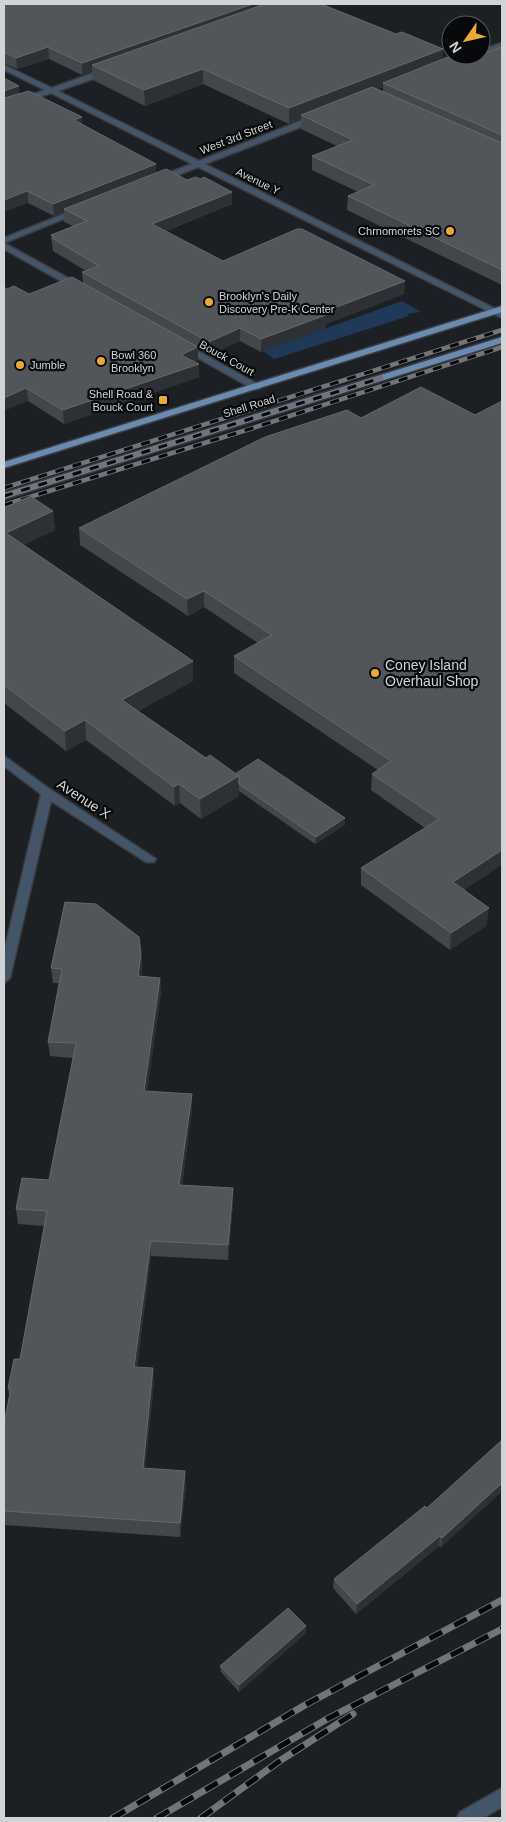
<svg xmlns="http://www.w3.org/2000/svg" width="506" height="1822" font-family="Helvetica,sans-serif">
<rect width="100%" height="100%" fill="#1c1f23"/>
<!-- green -->
<path fill="#203958" d="M402,301L421,312L407,314L409,316L274,359L263,351Z"/>
<g fill="none" stroke-linecap="round" stroke-linejoin="round">
<!-- minor casing -->
<g stroke="#393c40" stroke-width="3">
<g id="minor">
<path d="M502,43V47L484,55H480L481,50Z"/>
<path d="M470,55H480L454,67L447,65Z"/>
<path d="M4,65L52,88L104,69H110V73L58,91L199,161L313,116H319V120L205,164L502,312V318L198,167L163,181H157V177L192,164L51,93L4,109V105L45,90L4,70Z"/>
<path d="M76,209L83,211L4,243L81,285V289H75L4,249V238Z"/>
<path d="M185,344L259,385L261,387L259,389H253L182,349V345Z"/>
<path d="M4,756L51,790L156,859L154,862H146L51,801L10,978L4,983V952L41,794L4,766Z"/>
<path d="M502,1788V1807L483,1818H457L460,1812Z"/>
</g>
</g>
<!-- major casing -->
<g stroke="#393c40" stroke-width="3">
<g id="major">
<path d="M502,306V312L4,468V462Z"/>
<path d="M502,337V343L4,499V493Z"/>
</g>
</g>
<!-- minor -->
<use href="#minor" fill="#455568" fill-rule="evenodd"/>
<!-- major -->
<use href="#major" fill="#6a8ab2" fill-rule="evenodd"/>
<!-- rail-far1 casing -->
<g stroke="#727478" stroke-width="4.5">
<g id="rail-far1">
<path d="M4,488L502,330"/>
<path d="M4,496L381,378"/>
<path d="M4,505L253,428L502,347"/>
</g>
</g>
<!-- rail casing -->
<g stroke="#727478" stroke-width="7">
<g id="rail">
<path d="M113,1818L305,1705L502,1600"/>
<path d="M157,1818L327,1719L502,1629"/>
<path d="M201,1818L281,1760L353,1714"/>
</g>
</g>
<!-- rail-far1 -->
<use href="#rail-far1" stroke="#08090a" stroke-width="3" stroke-dasharray="9" stroke-linecap="butt"/>
<!-- rail -->
<use href="#rail" stroke="#08090a" stroke-width="5" stroke-dasharray="14" stroke-linecap="butt"/>
</g>
<!-- wall -->
<g fill="#43464a" fill-rule="evenodd">
<path d="M4,4L396,34L443,49L442,59L467,60L502,47V285L347,210L348,196L358,192L312,170V156L337,146L301,129V119L289,124L203,84L145,106L93,80L92,71L82,75L49,59L17,69L5,64V73H4ZM383,87V92L377,89Z"/>
<path d="M19,93L82,124L156,164V173L187,180L200,179L232,192V204L166,231L223,261L405,281L404,294L326,324V328L261,352L240,341L209,355L198,349V360L194,362L199,377L64,424L28,401L7,289L29,294L83,283L82,272L86,271L53,251L51,235L73,226L64,222V212L54,216L28,203Z"/>
<path d="M347,410L465,890L487,925L450,950L361,885V868L425,828L371,790L372,774L378,770L234,673V656L258,643L204,607L188,616L80,545L79,528Z"/>
<path d="M4,508L53,511L55,530L23,545L193,681L138,711L206,758L235,774L345,825L315,844L239,791V796L201,819L180,803L175,806L86,740L66,751L4,703Z"/>
<path d="M141,954L142,969L141,977L160,978L161,992L147,1091L192,1109L182,1186L233,1203L228,1260L151,1256L137,1367L154,1382L145,1468L186,1485L180,1537L4,1525V1424L9,1396L8,1388L20,1359L44,1226L18,1224L16,1209L49,1180L73,1058L50,1056L48,1042L59,983H53L51,968Z"/>
<path d="M502,1440V1491L441,1547L439,1546L356,1614L333,1588L334,1579L427,1508Z"/>
<path d="M306,1633L239,1692L221,1672L220,1666Z"/>
</g>
<!-- shaded-wall -->
<g fill="#2d3034">
<path d="M253,4H285L92,65V71L82,75V63Z"/>
<path d="M48,47L49,59L17,69L16,58Z"/>
<path d="M443,49L442,64L383,83V87L306,117L301,115V119L289,124V108Z"/>
<path d="M203,69V84L145,106L144,90Z"/>
<path d="M19,86L20,97L4,103V91Z"/>
<path d="M82,117V129L74,120Z"/>
<path d="M156,164V176L64,209V212L54,216L53,204Z"/>
<path d="M27,191L28,203L4,212V200Z"/>
<path d="M232,192V204L152,236V224Z"/>
<path d="M405,281L404,294L326,324V328L261,352V339L321,313Z"/>
<path d="M240,328V341L209,355V342Z"/>
<path d="M198,347V360L182,368L181,355Z"/>
<path d="M199,364V377L64,424L63,410Z"/>
<path d="M26,388L28,401L4,411V398Z"/>
<path d="M53,511L55,530L8,553L6,533Z"/>
<path d="M204,591V607L188,616L187,599Z"/>
<path d="M193,661V681L123,720L122,700Z"/>
<path d="M85,720L86,740L66,751L65,731Z"/>
<path d="M239,776V796L201,819L200,799Z"/>
<path d="M179,784L180,803L175,806L174,787Z"/>
<path d="M345,818V825L315,844L316,837Z"/>
<path d="M502,850V865L451,899L453,882Z"/>
<path d="M489,908L487,925L450,950L451,933Z"/>
<path d="M141,954L142,969L139,991L138,976Z"/>
<path d="M160,978L161,992L145,1106L144,1091Z"/>
<path d="M192,1094V1109L180,1200L179,1185Z"/>
<path d="M233,1188V1203L228,1260V1245Z"/>
<path d="M151,1241V1256L135,1381L134,1367Z"/>
<path d="M153,1368L154,1382L144,1482L143,1468Z"/>
<path d="M185,1471L186,1485L180,1537V1523Z"/>
<path d="M502,1483V1491L441,1547L442,1538Z"/>
<path d="M440,1536L439,1546L356,1614L357,1604Z"/>
<path d="M306,1626V1633L239,1692V1685Z"/>
</g>
<!-- building -->
<g fill="#525559" stroke="#66696c">
<path d="M4,4H253L82,63L48,47L16,58L4,52Z"/>
<path d="M265,4H321L396,34L402,32L443,49L289,108L203,69L144,90L92,65Z"/>
<path d="M502,47V135L383,83L453,55L467,60Z"/>
<path d="M4,78L19,86L4,91Z"/>
<path d="M372,87L502,143V270L348,196L374,185L312,156L353,140L301,115Z"/>
<path d="M29,91L82,117L74,120L156,164L53,204L27,191L4,200V98Z"/>
<path d="M166,169L187,180L196,177L200,179L204,177L232,192L152,224L223,261L297,229H302L405,281L321,313L326,315L261,339L240,328L209,342L82,272L99,266L52,238L55,237L51,235L87,221L64,209Z"/>
<path d="M72,277L198,347L181,355L199,364L63,410L26,388L4,398V287L7,289L14,286L29,294Z"/>
<path d="M421,387L475,415L502,401V850L453,882L489,908L451,933L361,868L439,819L372,774L391,761L234,656L272,635L204,591L187,599L79,528L265,437L347,410L361,418Z"/>
<path d="M30,496L53,511L6,533L193,661L122,700L206,758L210,755L239,776L200,799L179,784L174,787L85,720L65,731L4,685V508Z"/>
<path d="M258,759L345,818L316,837L239,784V776L235,774Z"/>
<path d="M65,902L96,904L139,937L141,954L138,976L160,978L144,1091L192,1094L179,1185L233,1188L228,1245L151,1241L134,1367L153,1368L143,1468L185,1471L180,1523L4,1511V1424L11,1388H8L14,1359H20L47,1211L16,1209L22,1178L49,1180L76,1043L48,1042L62,969L51,968Z"/>
<path d="M502,1440V1483L442,1538L440,1536L357,1604L334,1579L425,1506L427,1508Z"/>
<path d="M288,1608L306,1626L239,1685L220,1666Z"/>
</g>
<!-- markers -->
<g fill="#eda83b" stroke="#08090a" stroke-width="2">
<circle cx="450" cy="231" r="5"/>
<circle cx="209" cy="302" r="5"/>
<circle cx="101" cy="361" r="5"/>
<circle cx="20" cy="365" r="5"/>
<rect x="158" y="395" width="10" height="10" rx="2.5"/>
<circle cx="375" cy="673" r="5"/>
</g>
<g text-anchor="middle" dominant-baseline="central" stroke-width="4.5" stroke-linejoin="round" paint-order="stroke">
<!-- far-street labels -->
<g font-size="11" fill="#d1d3d6" stroke="#08090a">
<text transform="translate(236 137) rotate(-21)">West 3rd Street</text>
<text transform="translate(258 181) rotate(26)">Avenue Y</text>
<text transform="translate(227 358) rotate(29)">Bouck Court</text>
<text transform="translate(249 406) rotate(-17)">Shell Road</text>
</g>
<!-- far-poi labels -->
<g font-size="11" fill="#d1d3d6" stroke="#08090a" text-anchor="start">
<text x="440" y="231" text-anchor="end">Chrnomorets SC</text>
<text x="219" y="296">Brooklyn's Daily<tspan x="219" dy="13">Discovery Pre-K Center</tspan></text>
<text x="111" y="355">Bowl 360<tspan x="111" dy="13">Brooklyn</tspan></text>
<text x="30" y="365">Jumble</text>
<text x="153" y="394" text-anchor="end">Shell Road &amp;<tspan x="153" dy="13">Bouck Court</tspan></text>
</g>
<!-- poi labels -->
<g font-size="14" fill="#d1d3d6" stroke="#08090a" text-anchor="start">
<text x="385" y="665">Coney Island<tspan x="385" dy="16">Overhaul Shop</tspan></text>
</g>
<!-- street labels -->
<g font-size="14" fill="#d1d3d6" stroke="#08090a">
<text transform="translate(84 799) rotate(33)">Avenue X</text>
</g>
</g>
<!-- border -->
<rect width="506" height="1822" fill="none" stroke="#d1d3d6" stroke-width="10"/>
<!-- north arrow -->
<g transform="translate(466 40) rotate(236)"><circle r="24" fill="#08090a" stroke="#585a5c"/>
<path d="M0-4L9 19L0 12L-9 19Z" fill="#eda83b"/>
<text y="-8" font-size="14" font-weight="bold" text-anchor="middle" fill="#d1d3d6">N</text>
</g>
</svg>
